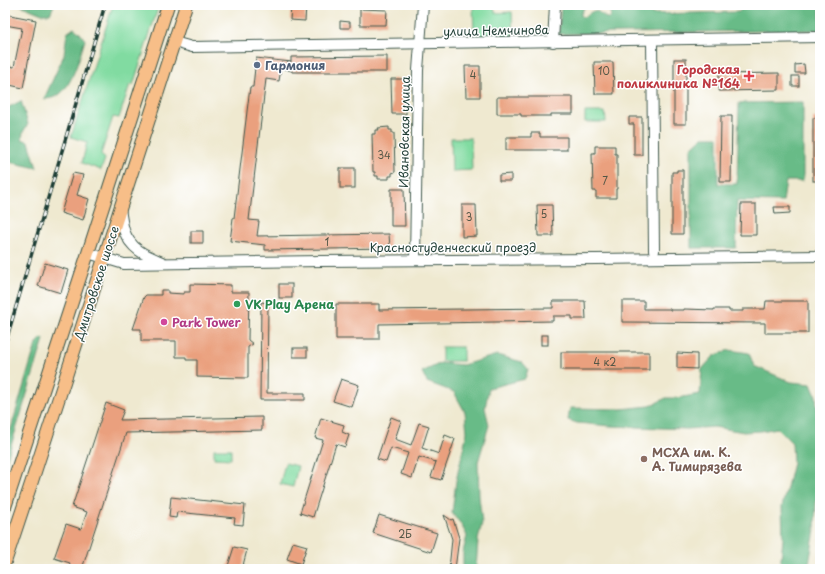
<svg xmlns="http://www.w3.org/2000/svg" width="825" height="574" font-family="'Playpen Sans',sans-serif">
<rect width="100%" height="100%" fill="#fff"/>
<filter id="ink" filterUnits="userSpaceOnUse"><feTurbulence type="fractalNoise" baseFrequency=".025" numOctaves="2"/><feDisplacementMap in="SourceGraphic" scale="8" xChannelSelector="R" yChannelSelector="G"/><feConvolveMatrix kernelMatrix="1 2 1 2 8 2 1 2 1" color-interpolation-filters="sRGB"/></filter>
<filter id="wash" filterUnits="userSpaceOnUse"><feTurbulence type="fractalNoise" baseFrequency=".012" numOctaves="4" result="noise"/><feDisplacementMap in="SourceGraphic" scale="16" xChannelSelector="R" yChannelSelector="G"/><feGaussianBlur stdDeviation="0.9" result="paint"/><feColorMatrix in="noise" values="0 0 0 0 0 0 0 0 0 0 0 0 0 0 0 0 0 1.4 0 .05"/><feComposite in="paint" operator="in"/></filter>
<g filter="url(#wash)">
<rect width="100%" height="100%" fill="#efe9d0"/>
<!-- green -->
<g fill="#81dba1" stroke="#508c6a">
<path d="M113,5H159L133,85L130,84L119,118L113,117L101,154L105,159L101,170L82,163L87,142L71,137Z"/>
<path d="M473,5H494L495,13L512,12L513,37L474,38Z"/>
<path d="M585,112H605L606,122H585Z"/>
<path d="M451,138H471L472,170L452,171Z"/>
<rect x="442" y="347" width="21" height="14"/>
<path d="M214,449H231V459L214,458Z"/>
<path d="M285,463L298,466L293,487L280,484Z"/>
</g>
<!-- forest -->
<g fill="#68bb87" stroke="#447c5e">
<path d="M20,5H54L50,14H42Z"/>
<path d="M561,5H586L581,13V16L584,17C597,8 594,9 606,18H609L611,16C611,15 608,6 607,5H649V11L652,14L739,12L742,8V5H820V30L559,34Z"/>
<path d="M74,28L80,33L85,40C80,55 72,88 57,96C53,98 48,99 44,99L64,55L67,33Z"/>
<path d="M21,101L28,124L23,132L22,139L29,142L37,168L5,161V112L7,108Z"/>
<path d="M803,102V181H786L783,202L737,201L736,248H691V148L703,137H718V184H737L739,103Z"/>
<path d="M42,338L44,339L5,465V444L7,442L33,354L37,343Z"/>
<path d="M729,350L749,353L754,366L791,382L811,384L816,396L820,442V490L816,501L815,530L808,569H780L783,539L782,507L793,463L792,443L777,428L761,431L744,432L714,427L687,429L611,426L577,423L568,420L570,408L621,409L650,406L666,398H678L700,394L702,369L714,356Z"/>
<path d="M497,355L522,362L528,369L525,379L489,388L485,408L489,425L478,462L479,496L482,523L478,540L476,569H463V552L467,536L461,524L452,513L456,481L467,432L465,412L454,392L427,382L422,372L441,363L463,365Z"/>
</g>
<g id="blocks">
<!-- building -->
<g fill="#eaa07e">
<path d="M291,5H306L305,21L290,20Z"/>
<path d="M360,9L387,10L386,25H360Z"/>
<path d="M5,14L36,20L23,88L5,84V65L14,67L22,28L5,25Z"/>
<path d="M340,21L350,22V28H340Z"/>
<path d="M387,56V72H292V71L281,68L279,81L266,79L249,220L259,221L257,236L389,234L390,248L265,250V245L230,241L233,218H234L250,87H253L256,58L291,62V57Z"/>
<rect x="674" y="59" width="12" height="65"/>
<path d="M594,62H613L614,94H595Z"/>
<path d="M804,64L805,73H795V65Z"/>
<path d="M465,66H480V97H466Z"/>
<path d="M779,73V90L719,91V74Z"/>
<rect x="792" y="76" width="7" height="10"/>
<path d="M391,79H406V114H392Z"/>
<path d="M497,97H573V114H551V116H521V114H497Z"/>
<path d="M721,116H732L731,182H720Z"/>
<path d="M629,117H642V155H634V124H629Z"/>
<rect x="813" y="118" width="7" height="63"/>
<path d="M389,127V130H392V133H394L395,172L392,173V176H389V179H378V176H375V172H373L372,134H375V130H379L378,128Z"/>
<path d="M531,133H540V137H567V150H506V137H531Z"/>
<path d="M595,146H615V154H617V189H616V198H596V191H593L592,153H595Z"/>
<rect x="340" y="168" width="15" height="20"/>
<path d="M677,170H683V234H672V172H677Z"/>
<path d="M73,173L83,175L77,195L89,199L83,220L61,213Z"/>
<path d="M511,174V181H499V175Z"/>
<path d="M391,189H404L405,226H391Z"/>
<path d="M741,204H756V235H740Z"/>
<path d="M462,205H476L477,236L462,237Z"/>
<path d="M537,205H552L553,236H538Z"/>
<path d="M774,207H790V213L775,214Z"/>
<rect x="191" y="231" width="12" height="12"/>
<path d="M45,263L68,270L61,293L38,286Z"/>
<path d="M190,284L231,285V292H249L248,340L253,344L248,347V378L197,377V360H186V357H176V341H141V329H133L144,297L146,295H161V290H168V293L184,294V292H190Z"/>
<rect x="279" y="284" width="13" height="14"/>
<path d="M553,301H585L586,319H572V316H553V321L379,324V339H336V304H379V310L553,308Z"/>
<path d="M622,301H644V309H670V310H684V309L714,310V309H729V311H743V309H765L766,301H808V333H765V323L622,322Z"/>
<path d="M261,302L268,303L267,393H305V400H260Z"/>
<rect x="541" y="335" width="7" height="10"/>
<rect x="293" y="348" width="14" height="9"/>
<rect x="561" y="352" width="88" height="18"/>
<path d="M677,353L697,354V369L677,368Z"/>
<path d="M341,379L359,385L352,407L333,401Z"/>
<path d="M106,403L124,410L120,420L262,417V430L126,433L82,569H68L70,563L54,558L66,524L81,529L87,512L72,507Z"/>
<path d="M391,417L401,421L395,439L411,445L419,423L429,426L422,448L439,454L445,435L455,439L441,480L431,477L436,462L419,457L412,478L401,474L408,453L391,448L386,462L377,459Z"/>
<path d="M321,418L344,425L342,432L349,435L345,447L336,444L313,517L300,513L323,440L315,438Z"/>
<path d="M171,497L245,505L243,525L234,524L235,518L177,512L176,518L169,517Z"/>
<path d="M379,515L437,533L431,552L373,533Z"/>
<path d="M444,515L451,520L453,519L459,538L455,569H449L452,539Z"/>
<path d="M293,542L307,546L301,564L287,559Z"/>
<path d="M234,547L247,550L242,569H227Z"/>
</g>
</g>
</g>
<g filter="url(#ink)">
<use href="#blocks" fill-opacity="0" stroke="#3e574b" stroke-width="1"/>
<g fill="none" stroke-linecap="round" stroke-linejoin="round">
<!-- minor casing -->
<g stroke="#3e574b" stroke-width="12">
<g id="minor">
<path d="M652,40L654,251"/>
<path d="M174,42L192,47L250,46L820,37"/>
<path d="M553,42L555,5"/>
<path d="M120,208C121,215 122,223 124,230C130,249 145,255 162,262"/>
<path d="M88,253L124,264L322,261L596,259L820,256"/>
<path d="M415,260L418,70L423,5"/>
</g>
</g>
<!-- major casing -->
<g stroke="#3e574b" stroke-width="14">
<g id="major">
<path d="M5,507L88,253L168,5"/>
<path d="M5,562L32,481L186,5"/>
</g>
</g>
<!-- minor -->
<use href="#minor" stroke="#fff" stroke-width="10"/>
<!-- major -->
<use href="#major" stroke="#f7be88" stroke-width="12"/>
<!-- rail casing -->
<g stroke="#1f3d34" stroke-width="3.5">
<path id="rail" d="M5,344L105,5"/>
</g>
<!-- rail -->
<use href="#rail" stroke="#fff" stroke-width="2" stroke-dasharray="6" stroke-linecap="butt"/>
</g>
</g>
<!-- markers -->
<circle fill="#5c6f8a" stroke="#fff" stroke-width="1.5" cx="257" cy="65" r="4"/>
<path fill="#e0444e" stroke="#fff" stroke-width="1.5" d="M747 70h4v4h4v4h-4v4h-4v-4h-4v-4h4z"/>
<circle fill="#2e9e5b" stroke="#fff" stroke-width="1.5" cx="237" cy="304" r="4"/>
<circle fill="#d1479c" stroke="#fff" stroke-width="1.5" cx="164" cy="322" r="4"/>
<circle fill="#8d6e63" stroke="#fff" stroke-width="1.5" cx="644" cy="459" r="4"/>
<g text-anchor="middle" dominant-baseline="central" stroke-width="3" stroke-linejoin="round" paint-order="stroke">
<!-- number labels -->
<g font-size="10" fill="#525646">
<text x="604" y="70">10</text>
<text x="473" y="74">4</text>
<text x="384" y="154">34</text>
<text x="605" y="180">7</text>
<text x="544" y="213">5</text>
<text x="469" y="216">3</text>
<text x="327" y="241">1</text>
<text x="605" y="361">4 к2</text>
<text x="405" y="533">2Б</text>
</g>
<!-- street labels -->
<g font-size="12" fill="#1f3d34" stroke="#fff">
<text transform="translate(496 30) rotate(-1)">улица Немчинова</text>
<text transform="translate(404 132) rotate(-89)">Ивановская улица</text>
<text x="453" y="247">Красностуденческий проезд</text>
<text transform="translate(96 283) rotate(-72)">Дмитровское шоссе</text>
</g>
<!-- service labels -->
<g font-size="12" font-weight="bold" fill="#4e5e75" stroke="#fff" text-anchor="start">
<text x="265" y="65">Гармония</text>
</g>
<!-- health labels -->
<g font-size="12" font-weight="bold" fill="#be3a42" stroke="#fff" text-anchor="end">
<text x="740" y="69">Городская<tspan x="740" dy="14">поликлиника №164</tspan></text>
</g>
<!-- leisure labels -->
<g font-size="12" font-weight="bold" fill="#27864d" stroke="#fff" text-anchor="start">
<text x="245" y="304">VK Play Арена</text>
</g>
<!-- hotel labels -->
<g font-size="12" font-weight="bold" fill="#b23c85" stroke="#fff" text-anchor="start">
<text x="172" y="322">Park Tower</text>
</g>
<!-- education labels -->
<g font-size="12" font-weight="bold" fill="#785e54" stroke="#fff" text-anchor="start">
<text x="652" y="452">МСХА им. К.<tspan x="652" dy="14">А. Тимирязева</tspan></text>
</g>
</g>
<!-- margin -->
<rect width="825" height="574" fill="none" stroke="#fff" stroke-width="20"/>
</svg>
